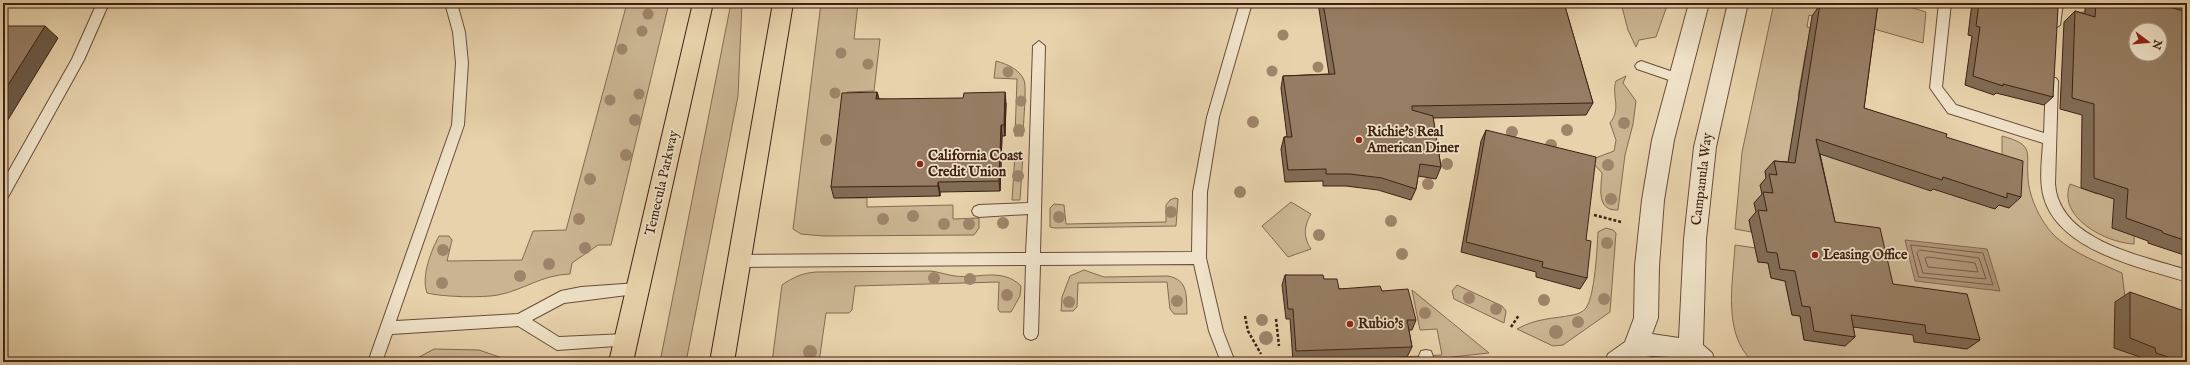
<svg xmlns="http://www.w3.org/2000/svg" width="2190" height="365" font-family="'IM FELL English',serif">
<rect width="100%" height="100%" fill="#e7d2ab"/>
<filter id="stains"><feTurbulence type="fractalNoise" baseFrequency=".005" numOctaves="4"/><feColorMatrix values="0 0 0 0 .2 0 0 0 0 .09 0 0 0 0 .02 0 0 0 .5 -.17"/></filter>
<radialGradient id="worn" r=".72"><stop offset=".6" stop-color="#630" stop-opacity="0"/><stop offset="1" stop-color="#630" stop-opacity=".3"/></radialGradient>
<!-- green -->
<g fill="#cab491" stroke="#846a52">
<path d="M627,3H669L611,245H598L572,263L570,274C541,275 524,290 498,295C482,298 443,297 427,293C421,276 431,251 439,236H449L452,240L447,261L522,260L533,231L566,230Z"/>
<path d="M731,3H742L738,96L686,362H660Z"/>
<path d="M821,3H858L854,39H880L874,91L847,92L834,198H867V207L953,205V219L979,218V228L974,235L823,236L801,234L793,229Z"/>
<path d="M1621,3H1668L1656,37L1639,40L1636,47L1628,30Z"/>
<path d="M1774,3H1897L1926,12L1923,43L1867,27L1869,19L1818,5L1816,17L1809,15L1807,27L1816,30L1812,52L1806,50L1798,96L1808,100L1932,182L2009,208L2002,169V136C2035,145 2026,151 2028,178C2029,198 2042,225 2057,238C2075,254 2100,263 2122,273L2126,306L2140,362H1924L1893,359V362H1753C1722,333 1733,284 1735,245L1756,248L1758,262L1768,263L1771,278L1785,281L1792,315L1800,316L1804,340L1839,234L1765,172L1768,186L1758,221L1749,220L1751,232L1735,229L1742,152Z"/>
<path d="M2095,10L2135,197L2134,244C2107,243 2057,218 2070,184L2097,194L2099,35L2077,13Z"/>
<path d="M996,61C1007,64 1019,69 1024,80C1027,87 1023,125 1023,136H1015L1017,79L994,78Z"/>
<path d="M1626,76L1623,83L1636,101L1633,124L1625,155L1618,210C1596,211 1601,188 1602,173L1590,160L1614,151L1616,140L1610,123C1622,108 1611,95 1616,81Z"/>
<path d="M1015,154H1023L1020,200H1012Z"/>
<path d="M1175,198L1178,199L1176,226L1055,228L1050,227V208L1054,204L1064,205L1066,224L1166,222V205L1170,200Z"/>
<path d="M1291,202L1311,214C1304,226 1303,237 1311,249L1288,257L1262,226Z"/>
<path d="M1606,228L1613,230L1616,233L1610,312L1563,345L1553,346L1517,329C1537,318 1552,319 1573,315C1578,314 1583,312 1586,308C1595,295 1597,249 1598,232Z"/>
<path d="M1084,270L1104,277L1168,276C1189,280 1186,296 1187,314H1174L1170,309L1167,282L1078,283L1077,307L1073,311H1061L1062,297L1070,276Z"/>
<path d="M931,271C939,272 947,275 955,276C978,279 1002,267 1021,286L1020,296L1011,312H1000L998,309L999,282L855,286L852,310L849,313H826L819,362H772L782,285C793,277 803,273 816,272Z"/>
<path d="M1457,285L1502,306L1506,311L1504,323L1454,299L1452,291Z"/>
<path d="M1412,290L1489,353L1452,357L1453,362H1293L1442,355L1437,329L1420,330Z"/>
<path d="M434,349L479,350L514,362H410Z"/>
</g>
<!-- water -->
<path fill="#ae9578" stroke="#826650" d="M1905,240L1987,249L2000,291L1915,281Z"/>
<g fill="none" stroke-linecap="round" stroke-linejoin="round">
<!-- shore -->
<g stroke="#765a46" stroke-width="1">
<path d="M1911,245L1983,253L1993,285L1919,277Z"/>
<path d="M1920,250L1979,258L1986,279L1923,273L1917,253Z"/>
<path d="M1928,257L1975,263L1978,272L1928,267L1925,259Z"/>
</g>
<!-- service casing -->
<g stroke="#694c3a" stroke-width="2">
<g id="service">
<path d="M97,3H109L84,60L8,197L3,198V181L72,59Z"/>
<path d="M445,3H457L465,32L468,63L464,125L396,321L518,314L561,291L581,287L638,283L643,285L645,289L643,293L564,303L532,320L559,337L626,334L631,335L633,340L631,345L557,350L518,326L392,334L382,362H368L452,125L456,63L453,32Z"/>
<path d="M1240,3H1252L1219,117L1207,192L1206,258L1223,331L1235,362H1221L1209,331L1194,264L1040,265L1038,334L1036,338L1031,340L1026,338L1024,334L1026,265L739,267L734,265L732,261L734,257L739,255L1026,253L1028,214L979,217L974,215L972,211L974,207L979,205L1028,203L1033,46L1039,41L1045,46L1040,253L1192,252L1193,192L1207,117Z"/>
<path d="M1939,3H1951L1942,87L1956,105L2044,133L2046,81L2048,78H2056L2058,81L2055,184C2059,241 2143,256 2187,270V282C2141,267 2060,252 2044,198C2039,181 2042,160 2043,143L1948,113L1930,88Z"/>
<path d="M2051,3H2063L2060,25L2054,29L2048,25Z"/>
<path d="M1641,61L1682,75L1684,78L1682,81L1678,83L1637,69L1635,66L1637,63Z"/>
<path d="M1426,350L1431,351L1435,362H1421L1419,356L1421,351Z"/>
</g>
</g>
<!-- tertiary casing -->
<g stroke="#694c3a" stroke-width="2">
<path id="tertiary" d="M1689,3H1709L1674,140L1664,200L1659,266L1658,318L1652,334L1679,338L1684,239L1694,147L1728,3H1748L1716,147L1706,239L1703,345L1712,353L1715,361L1683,362L1670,357L1652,356L1640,358L1634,362H1605L1608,354L1625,342L1634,318L1635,266L1642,200L1652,140Z"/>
</g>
<!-- primary casing -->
<g stroke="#3f2014" stroke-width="2">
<g id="primary">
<path d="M693,3H713L633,362H609Z"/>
<path d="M773,3H793L734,362H710Z"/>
</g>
</g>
<!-- path -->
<g stroke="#3f2014" stroke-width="2.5" stroke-dasharray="3 2" stroke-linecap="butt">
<path d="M1594,215L1621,222"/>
<path d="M1245,316L1248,331L1261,354"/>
<path d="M1276,319L1279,346"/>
<path d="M1511,327L1519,315"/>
</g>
<!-- service -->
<use href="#service" fill="#efe2c8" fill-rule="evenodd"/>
<!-- tertiary -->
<use href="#tertiary" fill="#efe2c8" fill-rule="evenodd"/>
<!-- primary -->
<use href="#primary" fill="#e7d2ab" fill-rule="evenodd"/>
</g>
<!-- trees -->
<g fill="#9e8469">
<circle cx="648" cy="14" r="5.5"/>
<circle cx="642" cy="31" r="5.5"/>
<circle cx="1283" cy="35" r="5.5"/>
<circle cx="622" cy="49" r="5.5"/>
<circle cx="841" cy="53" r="5.5"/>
<circle cx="868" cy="64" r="5.5"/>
<circle cx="1318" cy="67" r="5.5"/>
<circle cx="1272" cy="71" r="5.5"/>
<circle cx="1008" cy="72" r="5.5"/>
<circle cx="835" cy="93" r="5.5"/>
<circle cx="639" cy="94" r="5.5"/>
<circle cx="610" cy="100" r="5.5"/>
<circle cx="1021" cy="101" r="5.5"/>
<circle cx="635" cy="120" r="6"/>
<circle cx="1253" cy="122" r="6"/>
<circle cx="1624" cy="123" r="6"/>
<circle cx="1019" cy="130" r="6"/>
<circle cx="1567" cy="130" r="6"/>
<circle cx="1512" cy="132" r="6"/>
<circle cx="826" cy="140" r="6"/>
<circle cx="1551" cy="145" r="6"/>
<circle cx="626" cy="155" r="6"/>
<circle cx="1447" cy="164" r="6"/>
<circle cx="1608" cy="165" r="6"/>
<circle cx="1018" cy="176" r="6"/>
<circle cx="590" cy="179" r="6"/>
<circle cx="1428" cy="184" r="6"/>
<circle cx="1240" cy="192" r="6"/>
<circle cx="1611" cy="199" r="6"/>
<circle cx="1171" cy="212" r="6"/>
<circle cx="913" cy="216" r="6"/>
<circle cx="1059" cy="217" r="6"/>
<circle cx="579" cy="219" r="6"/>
<circle cx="883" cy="219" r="6"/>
<circle cx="1391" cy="221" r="6"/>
<circle cx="1003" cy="223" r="6"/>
<circle cx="944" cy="224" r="6"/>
<circle cx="969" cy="224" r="6"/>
<circle cx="1319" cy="235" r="6"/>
<circle cx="1607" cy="243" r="6"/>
<circle cx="585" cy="248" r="6"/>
<circle cx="443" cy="250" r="6"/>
<circle cx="1402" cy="254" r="6"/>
<circle cx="549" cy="264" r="6"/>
<circle cx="520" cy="276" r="6"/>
<circle cx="934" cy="278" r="6"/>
<circle cx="970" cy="279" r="6"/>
<circle cx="442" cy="283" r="6"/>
<circle cx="1007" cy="295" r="6"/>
<circle cx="1469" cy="298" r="6"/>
<circle cx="1604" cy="299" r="6"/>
<circle cx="1544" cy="300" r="6"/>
<circle cx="1177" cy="301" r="6"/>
<circle cx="1069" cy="302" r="6"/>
<circle cx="1496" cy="309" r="6"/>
<circle cx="1425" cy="313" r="6"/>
<circle cx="1262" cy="320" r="6"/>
<circle cx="1578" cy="322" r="6"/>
<circle cx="1556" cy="332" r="7"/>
<circle cx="1266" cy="338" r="7"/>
<circle cx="810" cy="352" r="7"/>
</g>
<!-- wall -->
<g fill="#816c55" stroke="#3f2014">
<path d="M1318,3H1564L1593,103L1586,115L1433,118L1441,167L1436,179L1418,176L1416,189L1411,200L1378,190L1346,186H1323V181L1285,182L1281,149L1284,137H1287L1281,88L1283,76L1329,74Z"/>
<path d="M1820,3H1878L1864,108L1946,137L2021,197L2009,208L1999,205L1995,209L1933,189L1931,191L1820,154L1835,222L1893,284L1980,340L1967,349L1914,342L1913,335L1853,327L1855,337L1845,346L1804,340L1800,316L1792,315L1785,281L1771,278L1768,263L1758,262L1749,220L1756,212L1754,203L1762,194L1760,185L1766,178L1765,171L1774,161L1788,162L1812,16L1819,6Z"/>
<path d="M1972,3H2040L2053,97L2044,105L1996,93L1994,95L1965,85L1972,36L1968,35Z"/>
<path d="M2085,3H2187V256L2148,243V241L2112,228L2114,199L2081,188L2082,115L2060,109L2064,22L2075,11L2085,14Z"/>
<path d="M877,92L879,99L1006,103L1005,136H1002L1000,191L940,192V196L834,198L831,187Z"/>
<path d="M1486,130L1586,240L1587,278L1580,289L1536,277V272L1461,252L1481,141Z"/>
<path d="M1285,275L1324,279L1339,289L1382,291L1416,320L1412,330H1409L1412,347L1407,357L1293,361L1290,319H1286L1282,285Z"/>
<path d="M2130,292L2187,362H2140V357L2114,348L2115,302Z"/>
</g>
<!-- shaded-wall -->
<g fill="#695845" stroke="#3f2014">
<path d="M45,26L58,38L3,128V93Z"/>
<path d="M877,92L880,103L876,99Z"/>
<path d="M1005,92L1006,103L1005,136L1004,125Z"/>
<path d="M1001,125L1002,136L1000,191L999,181Z"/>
<path d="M938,182L940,192V196L938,186Z"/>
</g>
<!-- building -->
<g fill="#967d63" stroke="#3f2014" fill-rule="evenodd">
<path d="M1323,3H1564L1593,103L1412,106V110L1433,116L1441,167L1420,164L1416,189L1382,178L1350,174H1326V169L1288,170L1284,137H1292L1283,76L1335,74Z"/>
<path d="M1826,3H1878L1864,108L1947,134L1946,137L2023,161L2021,197L2007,193V198L1943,177L1942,180L1816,139L1835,222L1880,228L1893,284L1967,294L1980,340L1926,333L1925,325L1851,315L1855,337L1814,331L1810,307L1802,306L1795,271L1780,269L1777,253L1767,252L1758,210L1767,211L1763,192L1773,193L1769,174L1777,175L1774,161L1795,163L1820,4L1825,6Z"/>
<path d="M1979,3H2040L2058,8L2053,97L2003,84V86L1973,76L1980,27L1976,26Z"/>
<path d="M2096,3H2154L2187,12V241L2163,233L2162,231L2126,218L2128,189L2094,178V104L2072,98L2075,11L2095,17ZM2136,30H2160V54H2136Z"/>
<path d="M3,26H45L3,93Z"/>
<path d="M877,92L876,99L963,98L964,93L1005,92L1004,125H1001L999,181L938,182V186L831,187L842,93Z"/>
<path d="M1486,130L1596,157L1586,240L1591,241L1587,278L1542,267L1543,262L1466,242Z"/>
<path d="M1285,275H1323L1324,279H1337L1339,289L1380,286L1382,291L1408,289L1416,320H1407L1412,347L1296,351L1293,309H1288Z"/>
<path d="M2130,292L2187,312V362H2182L2156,353L2155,348L2130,338Z"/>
</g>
<!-- markers -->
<g fill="#8f2418" stroke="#efe2c8" stroke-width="1.5">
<circle cx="1359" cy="140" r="4"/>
<circle cx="920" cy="164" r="4"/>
<circle cx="1815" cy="255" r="4"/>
<circle cx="1350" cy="324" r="4"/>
</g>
<g text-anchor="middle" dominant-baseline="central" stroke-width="3.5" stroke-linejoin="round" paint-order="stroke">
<!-- poi labels -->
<g font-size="14" font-weight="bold" fill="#3f2014" stroke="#efe2c8" text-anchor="start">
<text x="1367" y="132">Richie's Real<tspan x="1367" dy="16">American Diner</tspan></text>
<text x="928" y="156">California Coast<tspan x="928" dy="16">Credit Union</tspan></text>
<text x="1823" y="255">Leasing Office</text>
<text x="1358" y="324">Rubio's</text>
</g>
<!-- street labels -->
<g font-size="14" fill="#3f2014" stroke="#efe2c8">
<text transform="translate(1702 179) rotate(-83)">Campanula Way</text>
<text transform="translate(662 183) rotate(-77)">Temecula Parkway</text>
</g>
</g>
<!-- margin -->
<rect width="2190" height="365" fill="none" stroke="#e7d2ab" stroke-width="16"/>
<rect x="4" y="4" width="2182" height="357" fill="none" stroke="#3f2014" stroke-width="2"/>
<rect x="8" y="8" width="2174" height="349" fill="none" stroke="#3f2014"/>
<!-- north arrow -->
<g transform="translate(2148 42) rotate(106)"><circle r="19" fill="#efe2c8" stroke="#a99480"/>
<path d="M0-3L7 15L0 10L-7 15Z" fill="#8f2418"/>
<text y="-6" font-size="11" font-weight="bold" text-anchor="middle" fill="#3f2014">N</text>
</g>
<rect width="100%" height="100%" filter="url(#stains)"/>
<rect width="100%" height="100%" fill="url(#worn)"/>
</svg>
